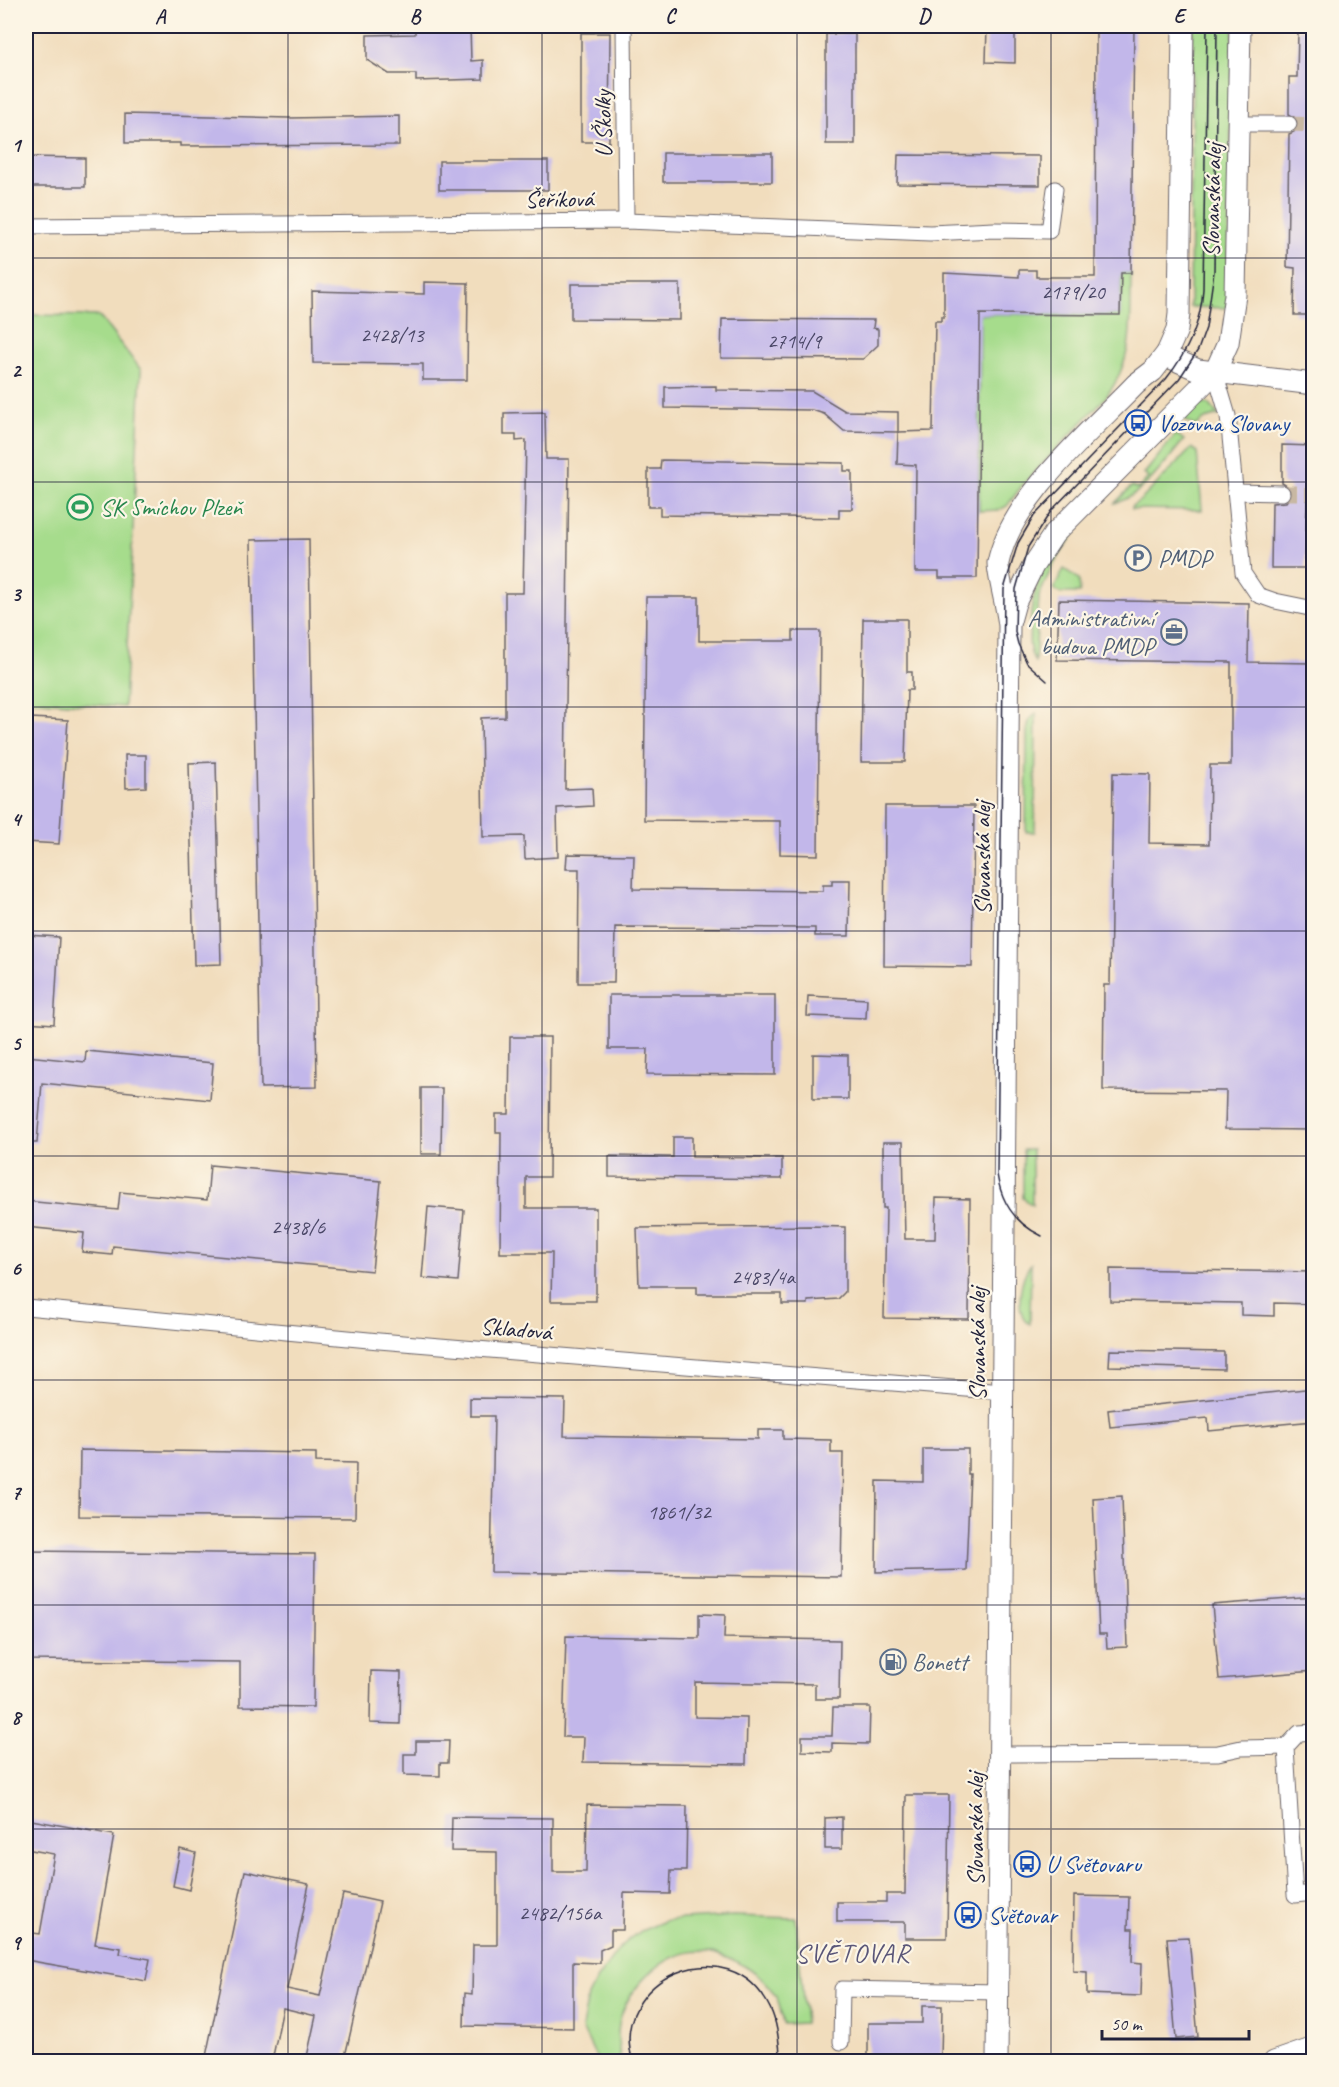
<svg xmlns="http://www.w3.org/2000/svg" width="1339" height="2087" font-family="Caveat,sans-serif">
<rect width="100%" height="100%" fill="#fcf5e5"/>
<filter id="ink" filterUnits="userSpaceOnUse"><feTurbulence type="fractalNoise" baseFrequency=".0167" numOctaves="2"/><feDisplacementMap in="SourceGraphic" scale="12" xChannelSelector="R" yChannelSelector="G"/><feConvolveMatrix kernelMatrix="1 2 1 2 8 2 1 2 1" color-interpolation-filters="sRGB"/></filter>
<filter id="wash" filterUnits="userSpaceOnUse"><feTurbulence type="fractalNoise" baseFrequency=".008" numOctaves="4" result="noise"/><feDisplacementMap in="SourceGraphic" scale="24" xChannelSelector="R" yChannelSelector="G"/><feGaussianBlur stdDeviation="1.35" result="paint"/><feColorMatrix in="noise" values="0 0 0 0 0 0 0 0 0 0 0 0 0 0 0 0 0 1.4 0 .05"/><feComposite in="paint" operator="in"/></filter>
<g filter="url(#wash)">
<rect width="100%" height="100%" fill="#f1ddbd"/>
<!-- green -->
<g fill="#a6dc8c" stroke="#647f64" stroke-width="1.5">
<path d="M1193,26H1233L1227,308L1190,307Z"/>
<path d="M1121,273H1131C1130,321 1136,356 1106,397L1024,483L1007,506L999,510L979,511L980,314L1120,315Z"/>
<path d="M26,315L99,316L141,370L124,707L26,700Z"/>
<path d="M1198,402L1209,404L1219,415L1205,419L1195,426L1180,417Z"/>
<path d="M1176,434L1184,440C1166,461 1143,497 1115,503L1132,486L1138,489L1148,478L1144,474Z"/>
<path d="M1192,448L1197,452L1202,510L1132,509V506L1142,499Z"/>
<path d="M1082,521L1052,567L1039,596L1035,662C1028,651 1029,639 1030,626C1032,584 1048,545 1082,521Z"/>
<path d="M1064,569L1079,579L1080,593H1060L1054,589Z"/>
<path d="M1036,713L1035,832H1026L1027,732L1029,721Z"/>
<path d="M1023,1150H1032V1205L1023,1198Z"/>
<path d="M1031,1264L1030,1324L1025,1321C1016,1307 1020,1277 1031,1264Z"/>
<path d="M733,1916L796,1918L805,2023L783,2024C781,2017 781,2008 778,2001C771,1985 754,1971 739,1963C729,1959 719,1954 708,1952C671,1946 631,1983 621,2016C616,2031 618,2046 621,2061H598L582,2028L588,1996L597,1979L620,1947L641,1931L667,1920Z"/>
</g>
<g id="blocks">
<!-- building -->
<g fill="#c2b7ea">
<path d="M415,26H470L471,61L483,60V79L416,81V74H389L367,60V35L415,34Z"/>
<path d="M987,26H1015V63L986,62Z"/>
<path d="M1096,26H1134L1131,273H1121L1120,315L980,314L977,578H939V572H915L916,465L897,464L898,432L933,431L935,321H941V317H944V273L1019,277V270H1036V277H1095Z"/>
<path d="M1298,30H1314V315H1294L1295,268L1287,267L1289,134L1294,132L1299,125L1297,119L1289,114V77H1297Z"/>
<path d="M581,33H610L609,142H581Z"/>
<rect x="826" y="34" width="29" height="110"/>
<path d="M125,114L289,118L399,116V145L180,146V143H125Z"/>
<rect x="663" y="153" width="109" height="29"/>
<path d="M898,155L1040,156V185L897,184Z"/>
<path d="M26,157L85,158V187H26Z"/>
<rect x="439" y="161" width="109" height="29"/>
<path d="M424,282L468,283L467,380H423V364L313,363L312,291L424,294Z"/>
<path d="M571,284H680V320L571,319Z"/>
<path d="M722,319L874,320L873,328L878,329V345L863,359L721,358Z"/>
<path d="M716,386V390L812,391L845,411L898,412V432L844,431L824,414L812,410L665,408V387Z"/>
<path d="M545,412L546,459H569L565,789L592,788L593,806L557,808L558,857L525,859L524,836L483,837L481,718L505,717V593H523L526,440L516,441V435H504V413Z"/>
<path d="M1282,445L1314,446V501H1307L1305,568H1271L1272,503L1286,502L1292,494L1290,488L1282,483Z"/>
<path d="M661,460L844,463V471H852V509H839V518L660,515V507H648V469H660Z"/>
<path d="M309,539L317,1087L261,1088L251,540Z"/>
<path d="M646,597H699V641H793V631H820L818,855L780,854V821L644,820Z"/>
<path d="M1059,600L1249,603L1248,662L1314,663V1130L1225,1129L1226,1091L1103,1090L1104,985H1110L1113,773L1150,774L1149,843L1209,844L1210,765H1231V662L1057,660Z"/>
<path d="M863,619H907V672H912V690H907L905,762H861Z"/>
<path d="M31,718L68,720L59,844L26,842V790Z"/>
<path d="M125,755H146V787L126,788Z"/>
<path d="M216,762L221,964L194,965L189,763Z"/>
<path d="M885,806H974L972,967L884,966Z"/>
<path d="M567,854L634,855L633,889L823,891V885H832V880H850L849,936H815V928L615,927L614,983H578L579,869H566Z"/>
<path d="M26,935L59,937L54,1024L26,1022Z"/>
<path d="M609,995H775V1075L647,1074L648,1049H609Z"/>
<path d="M808,996L867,999L866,1018L807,1016Z"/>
<path d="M510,1037H550L549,1177H526V1208H596V1301H551L552,1253H500L501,1132H496V1114H509Z"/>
<path d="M86,1051L213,1063L210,1100L42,1083L37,1143H26L27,1056L85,1062Z"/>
<path d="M813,1054L848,1055V1099H813Z"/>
<path d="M421,1088H442L441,1154H421Z"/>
<path d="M673,1137H692V1157L782,1158V1179L609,1177V1156L673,1157Z"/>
<path d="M883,1142H903L905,1239H935L936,1198L970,1199L969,1319L884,1318L886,1208H883Z"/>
<path d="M210,1165L381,1181L372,1271L113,1246L112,1255L82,1252L84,1233L26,1227V1201L118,1210L120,1192L207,1200Z"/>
<path d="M428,1207L464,1210L458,1281L422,1278Z"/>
<path d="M809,1226L845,1227V1292L838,1299L808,1301V1304H782V1294H697V1286H639L637,1228Z"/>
<path d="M1110,1269L1314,1272V1304L1274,1303V1316L1241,1315V1303L1110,1301Z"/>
<path d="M1110,1350L1224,1352V1369L1109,1366Z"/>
<path d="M1314,1388V1421L1209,1431L1208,1418L1110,1427L1108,1410Z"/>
<path d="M470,1398L565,1399L564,1436L758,1439V1430H783V1439L831,1440V1453H843L841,1577L491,1572L494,1416H470Z"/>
<path d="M923,1449H968V1474H970L966,1570L876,1572L877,1481L923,1482Z"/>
<path d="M80,1450L316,1453V1462L356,1463L355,1518L79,1516Z"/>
<path d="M1122,1496L1127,1647L1107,1648L1106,1634H1099L1093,1498Z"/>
<path d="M26,1551L315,1554L313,1707L240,1706V1662L26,1660Z"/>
<path d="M1314,1597V1671L1219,1679L1212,1605Z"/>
<path d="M699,1614L725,1615L724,1638L840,1640L839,1699H815V1684L695,1682V1717L747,1718L746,1764L583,1762L584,1737H563L566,1636L699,1638Z"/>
<path d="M371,1671L401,1672L400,1724L370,1723Z"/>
<path d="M833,1707H870L869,1744L832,1743V1752L802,1751V1736H832Z"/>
<path d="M416,1741H449L448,1763H440V1776L404,1775V1754H416Z"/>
<path d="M906,1795H949L947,1938H905V1922H837V1902H886V1894H905Z"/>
<path d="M587,1805L687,1806L686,1871H671L670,1894L624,1893L623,1930H611V1945L600,1950V1963L573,1962V2028L464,2026L465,1993L472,1994L473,1945H497V1852L451,1851L452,1817L553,1818V1872H586Z"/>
<path d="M842,1817V1849H825V1818Z"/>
<path d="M26,1819L114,1835L95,1944L121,1948L120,1954L150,1959L146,1981L26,1960V1932L40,1934L54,1854L26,1849Z"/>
<path d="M180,1849L196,1853L189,1890L173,1886Z"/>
<path d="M245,1871L309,1884L287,1989L320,1996L343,1894L380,1902L344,2061H306L316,2016L283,2008L272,2061H205Z"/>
<path d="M1074,1896L1129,1897L1128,1929H1133L1132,1962L1142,1963L1141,1996L1087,1994V1972L1073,1971Z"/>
<path d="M1189,1937L1198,2037L1176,2039L1167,1938Z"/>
<path d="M922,2006H942L941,2061H868V2023H922Z"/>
</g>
</g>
</g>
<g filter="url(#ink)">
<use href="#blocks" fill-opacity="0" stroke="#6a6368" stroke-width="1.5"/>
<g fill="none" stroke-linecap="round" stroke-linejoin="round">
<!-- street-tunnel -->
<g stroke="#c8b8a3" stroke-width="15" stroke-dasharray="15 8" stroke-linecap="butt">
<path d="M1289,124L1314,125"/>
<path d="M1282,493H1314"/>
</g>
<!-- street casing -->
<g stroke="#6a6368" stroke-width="17">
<g id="street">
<path d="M624,26L626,221"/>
<path d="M1238,124H1289"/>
<path d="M26,226L626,221L930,233L994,230L1049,231L1055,189"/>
<path d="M1215,372L1228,416L1243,573L1258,595L1275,601L1314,609"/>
<path d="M1236,492L1282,493"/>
<path d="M26,1307L379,1341L1003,1392"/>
<path d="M1314,1732L1299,1733L1286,1747L1295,1895L1314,1893"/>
<path d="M1001,1754L1218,1753L1241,1748L1286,1747"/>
<path d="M841,2042L842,1989L998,1992"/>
</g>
</g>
<!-- secondary casing -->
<g stroke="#6a6368" stroke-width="23">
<g id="secondary">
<path d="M1167,353L1173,359L1198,370L1314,384"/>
<path d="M1010,621L1015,603L1033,566L1054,534L1215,372L1228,343L1235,295L1240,26"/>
<path d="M997,2062L1009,626C1008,611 997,571 998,563C1011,498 1091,431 1136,384L1153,371L1167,353L1177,330L1179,314L1183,26"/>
<path d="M1274,2062L1314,2048"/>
</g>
</g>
<!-- street -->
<use href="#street" stroke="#fff" stroke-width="15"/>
<!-- secondary -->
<use href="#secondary" stroke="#fff" stroke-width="21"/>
<!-- tram -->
<g stroke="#22223b" stroke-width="1.5">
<path d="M1047,681L1027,663L1018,644L1015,632L1016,589L1028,547L1051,511L1179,379L1198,350L1206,328L1214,272L1217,26"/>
<path d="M1042,1236C1016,1224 1001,1202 997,1174L1004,589L1018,543L1034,516L1166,379C1187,353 1201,323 1203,289L1207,26"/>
<path d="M633,2062C606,1979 730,1925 770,2008C778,2024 779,2044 781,2062"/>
<path d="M1309,2062L1314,2060"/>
</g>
</g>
</g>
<!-- grid -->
<path fill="none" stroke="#22223b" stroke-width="1.5" stroke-opacity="0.55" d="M288,26V2062M542,26V2062M797,26V2062M1051,26V2062M26,258H1314M26,482H1314M26,707H1314M26,931H1314M26,1156H1314M26,1380H1314M26,1605H1314M26,1829H1314"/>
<!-- icons -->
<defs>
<g id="bus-ring" transform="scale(1.35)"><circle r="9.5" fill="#fcf5e5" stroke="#1a4fb4" stroke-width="1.5"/><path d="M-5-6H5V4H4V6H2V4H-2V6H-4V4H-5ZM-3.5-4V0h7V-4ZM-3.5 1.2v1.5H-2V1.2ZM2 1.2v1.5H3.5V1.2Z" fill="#1a4fb4"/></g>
<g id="stadium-ring" transform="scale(1.35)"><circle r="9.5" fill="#fcf5e5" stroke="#2e9e5b" stroke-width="1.5"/><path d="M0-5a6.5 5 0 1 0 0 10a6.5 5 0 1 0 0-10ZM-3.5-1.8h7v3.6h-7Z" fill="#2e9e5b"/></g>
<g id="parking-ring" transform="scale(1.35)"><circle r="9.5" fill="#fcf5e5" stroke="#5c6f8a" stroke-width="1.5"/><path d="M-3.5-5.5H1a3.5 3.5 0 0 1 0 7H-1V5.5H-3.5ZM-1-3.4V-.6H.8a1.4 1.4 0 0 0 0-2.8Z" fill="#5c6f8a"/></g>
<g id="office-ring" transform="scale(1.35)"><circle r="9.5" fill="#fcf5e5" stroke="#5c6f8a" stroke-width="1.5"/><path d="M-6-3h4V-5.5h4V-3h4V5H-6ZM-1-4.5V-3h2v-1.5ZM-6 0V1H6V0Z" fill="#5c6f8a"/></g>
<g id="fuel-ring" transform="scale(1.35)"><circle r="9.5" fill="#fcf5e5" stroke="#5c6f8a" stroke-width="1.5"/><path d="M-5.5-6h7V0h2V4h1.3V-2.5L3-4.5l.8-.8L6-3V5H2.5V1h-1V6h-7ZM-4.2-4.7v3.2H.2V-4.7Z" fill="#5c6f8a"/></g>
</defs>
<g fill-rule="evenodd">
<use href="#bus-ring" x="1138" y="423"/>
<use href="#stadium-ring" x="80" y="507"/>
<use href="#parking-ring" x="1138" y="558"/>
<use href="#office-ring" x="1174" y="632"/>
<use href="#fuel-ring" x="893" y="1662"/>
<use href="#bus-ring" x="1027" y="1864"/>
<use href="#bus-ring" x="968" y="1915"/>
</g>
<g text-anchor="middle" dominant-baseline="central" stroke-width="4.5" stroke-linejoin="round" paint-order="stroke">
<!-- number labels -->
<g font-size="21" fill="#4a4767">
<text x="1073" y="292">2179/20</text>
<text x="392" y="335">2428/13</text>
<text x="794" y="341">2714/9</text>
<text x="298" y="1227">2438/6</text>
<text x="763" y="1277">2483/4a</text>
<text x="679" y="1512">1861/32</text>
<text x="560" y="1913">2482/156a</text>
</g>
<!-- street labels -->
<g font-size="24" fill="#22223b" stroke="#fcf5e5">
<text transform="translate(603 124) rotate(-91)">U Školky</text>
<text transform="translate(559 199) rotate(-1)">Šeříková</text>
<text transform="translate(1212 200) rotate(-89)">Slovanská alej</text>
<text transform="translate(982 858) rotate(-90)">Slovanská alej</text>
<text transform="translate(516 1329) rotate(5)">Skladová</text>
<text transform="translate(977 1344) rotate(-90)">Slovanská alej</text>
<text transform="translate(975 1829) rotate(-90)">Slovanská alej</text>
</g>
<!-- transit labels -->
<g font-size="24" fill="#164399" stroke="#fcf5e5" text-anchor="start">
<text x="1158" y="423">Vozovna Slovany</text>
<text x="1046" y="1864">U Světovaru</text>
<text x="988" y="1915">Světovar</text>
</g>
<!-- leisure labels -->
<g font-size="24" fill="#27864d" stroke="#fcf5e5" text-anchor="start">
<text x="100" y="507">SK Smíchov Plzeň</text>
</g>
<!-- service labels -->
<g font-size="24" fill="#4e5e75" stroke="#fcf5e5" text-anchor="start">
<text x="1158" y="558">PMDP</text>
<text x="1154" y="618" text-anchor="end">Administrativní<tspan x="1154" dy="28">budova PMDP</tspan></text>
<text x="912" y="1662">Bonett</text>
</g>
<!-- neighbourhood labels -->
<g font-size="26" letter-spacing="1.5" fill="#5a5678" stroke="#fcf5e5">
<text x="853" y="1953">SVĚTOVAR</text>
</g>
</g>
<!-- margin -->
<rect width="1339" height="2087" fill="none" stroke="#fcf5e5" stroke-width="66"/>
<!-- scale -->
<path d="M1102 2030v9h147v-9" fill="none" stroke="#22223b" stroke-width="3"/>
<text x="1111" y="2030" font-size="18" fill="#22223b" stroke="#fcf5e5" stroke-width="4.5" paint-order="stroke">50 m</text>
<rect x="33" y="33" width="1273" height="2021" fill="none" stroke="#22223b" stroke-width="2"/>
<g font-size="20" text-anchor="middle" font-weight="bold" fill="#22223b">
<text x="160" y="23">A</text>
<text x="415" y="23">B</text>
<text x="670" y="23">C</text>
<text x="924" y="23">D</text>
<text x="1179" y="23">E</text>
<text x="16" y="152">1</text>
<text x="16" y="377">2</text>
<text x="16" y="601">3</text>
<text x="16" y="826">4</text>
<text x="16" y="1050">5</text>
<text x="16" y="1275">6</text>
<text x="16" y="1499">7</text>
<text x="16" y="1724">8</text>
<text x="16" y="1949">9</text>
</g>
</svg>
